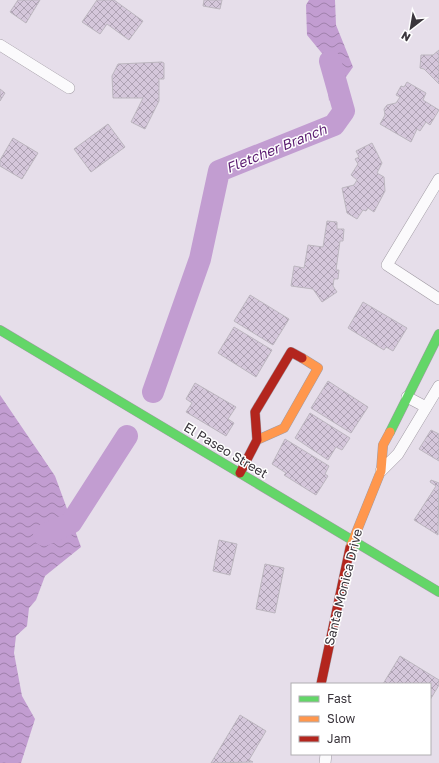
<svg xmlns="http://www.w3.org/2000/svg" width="439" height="763" font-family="'Golos Text',sans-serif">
<defs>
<pattern id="water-waves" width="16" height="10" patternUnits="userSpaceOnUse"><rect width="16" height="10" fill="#c29dd1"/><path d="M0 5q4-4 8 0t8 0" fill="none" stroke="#9f81ab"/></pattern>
<pattern id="building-cross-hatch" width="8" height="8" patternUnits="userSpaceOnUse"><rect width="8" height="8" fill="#d5c7db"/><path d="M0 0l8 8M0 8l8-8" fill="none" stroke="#aea2b3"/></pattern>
</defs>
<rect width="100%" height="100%" fill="#e6deea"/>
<!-- water -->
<g fill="url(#water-waves)">
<path d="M309,0H335L336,25L353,67L329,101L325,57L307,35L306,5Z"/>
<path d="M0,395L55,476L81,547L45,576L36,600L29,608L27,626L16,636L14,653L22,696L35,719L21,763H0Z"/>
</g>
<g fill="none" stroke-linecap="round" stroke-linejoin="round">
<!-- river -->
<g stroke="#c29dd1" stroke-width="22">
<path d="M153,392L200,259L219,171L334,125L344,111L330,61"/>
<path d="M44,535L71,523L127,436"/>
</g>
</g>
<!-- building -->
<g fill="url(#building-cross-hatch)" stroke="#bcb6bf">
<path d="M18,0H40L26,23L10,12Z"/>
<path d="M97,0H114L143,21L129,40L107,24L100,34L82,22Z"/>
<path d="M204,0H222L220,9L203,6Z"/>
<path d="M439,50V84L424,69L420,68L421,55H433Z"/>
<path d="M162,62L164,63V79H159V101L145,129L131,122L143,98H113L112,76L118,64Z"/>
<path d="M407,82L426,93L423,100L439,110L430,125L426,122L420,131L417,129L411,142L380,124L385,115L384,109L387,105L396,103L400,97L396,95L401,86L404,87Z"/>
<path d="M0,89L5,93L0,101Z"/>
<path d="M108,124L125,147L91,172L74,149Z"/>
<path d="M13,138L38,153L22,179L0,166V160Z"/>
<path d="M372,143L382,163L377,173L384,177L385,191L374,212L368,208L366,211L363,210L357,219L347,213L342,188L354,185L357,180L351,175L358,164L355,159L359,157L356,151Z"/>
<path d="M327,221L337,222V229H344L343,241H340L336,270H339L338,279H334L333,286L337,292L322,302L313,289L291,286L294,266L304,268L308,245L323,247Z"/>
<path d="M250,295L289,319L273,345L234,321Z"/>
<path d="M363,302L407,328L393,351L386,347L384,350L348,328Z"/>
<path d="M234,327L272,350L256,377L218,353Z"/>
<path d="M328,381L368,407L351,433L311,408Z"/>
<path d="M195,383L236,407L228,419L234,423L226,436L186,412L192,403L186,399Z"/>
<path d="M310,413L350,438L342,450L336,447L328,460L295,438Z"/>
<path d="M431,430L439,434V461L419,449Z"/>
<path d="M285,439L329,466L325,474L328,476L316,495L284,475L286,473L272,464Z"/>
<path d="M431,480L439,483L438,535L414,520L436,486L430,482Z"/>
<path d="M219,540L237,544L230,575L213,571Z"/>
<path d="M265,564L284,568L275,613L256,609Z"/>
<path d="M400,656L439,680V685L430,700V684H383Z"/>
<path d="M240,715L266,731L249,760L253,762L211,763Z"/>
</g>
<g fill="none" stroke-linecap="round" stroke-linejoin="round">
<!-- street casing -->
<g stroke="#a19ba4" stroke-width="12">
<g id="street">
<path d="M0,45L69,88"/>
<path d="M439,179L387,265L439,299"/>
<path d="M407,397L426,407"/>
<path d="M381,471L398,454L439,386"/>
<path d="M325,763L326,754"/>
</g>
</g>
<!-- fast casing -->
<g stroke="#a19ba4" stroke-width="10">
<g id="fast">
<path d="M0,330L439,592"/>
<path d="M390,432L439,334"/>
</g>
</g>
<!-- slow casing -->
<g stroke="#a19ba4" stroke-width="10">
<g id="slow">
<path d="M257,440L284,428L318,368L302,358"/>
<path d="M350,548L381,471L383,445L390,432"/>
</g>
</g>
<!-- jam casing -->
<g stroke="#a19ba4" stroke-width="10">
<g id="jam">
<path d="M240,473L257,440L255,412L291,352L302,358"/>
<path d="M321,684L350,548"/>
</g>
</g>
<!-- street -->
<use href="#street" stroke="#fbfafc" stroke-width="11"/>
<!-- fast -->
<use href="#fast" stroke="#63d668" stroke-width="9"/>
<!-- slow -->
<use href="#slow" stroke="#ff974d" stroke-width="9"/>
<!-- jam -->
<use href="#jam" stroke="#b3261e" stroke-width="9"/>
</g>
<g text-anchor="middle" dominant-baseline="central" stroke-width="3" stroke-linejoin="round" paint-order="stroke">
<!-- street labels -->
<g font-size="13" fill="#3a353c" stroke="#fff">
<text transform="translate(226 450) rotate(31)">El Paseo Street</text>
<text transform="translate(343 587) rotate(-76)">Santa Monica Drive</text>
</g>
<!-- water labels -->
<g font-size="14" font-style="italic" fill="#5c1e72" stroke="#fff">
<text transform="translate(276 148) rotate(-22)">Fletcher Branch</text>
</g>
</g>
<!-- legend -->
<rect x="291" y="683" width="140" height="72" fill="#ffffff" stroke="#b0aeb1"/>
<rect x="299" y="696" width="20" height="6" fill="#63d668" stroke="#b0aeb1"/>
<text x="327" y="703" font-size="12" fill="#3a353c">Fast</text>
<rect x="299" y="716" width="20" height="6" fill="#ff974d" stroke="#b0aeb1"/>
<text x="327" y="723" font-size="12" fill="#3a353c">Slow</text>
<rect x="299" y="736" width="20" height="6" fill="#b3261e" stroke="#b0aeb1"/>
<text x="327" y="743" font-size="12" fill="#3a353c">Jam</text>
<!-- north arrow -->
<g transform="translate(411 28) rotate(211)" stroke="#ffffff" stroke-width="3" paint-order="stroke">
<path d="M0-3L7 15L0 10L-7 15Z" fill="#3a353c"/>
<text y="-6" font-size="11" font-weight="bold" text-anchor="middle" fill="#3a353c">N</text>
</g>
</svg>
